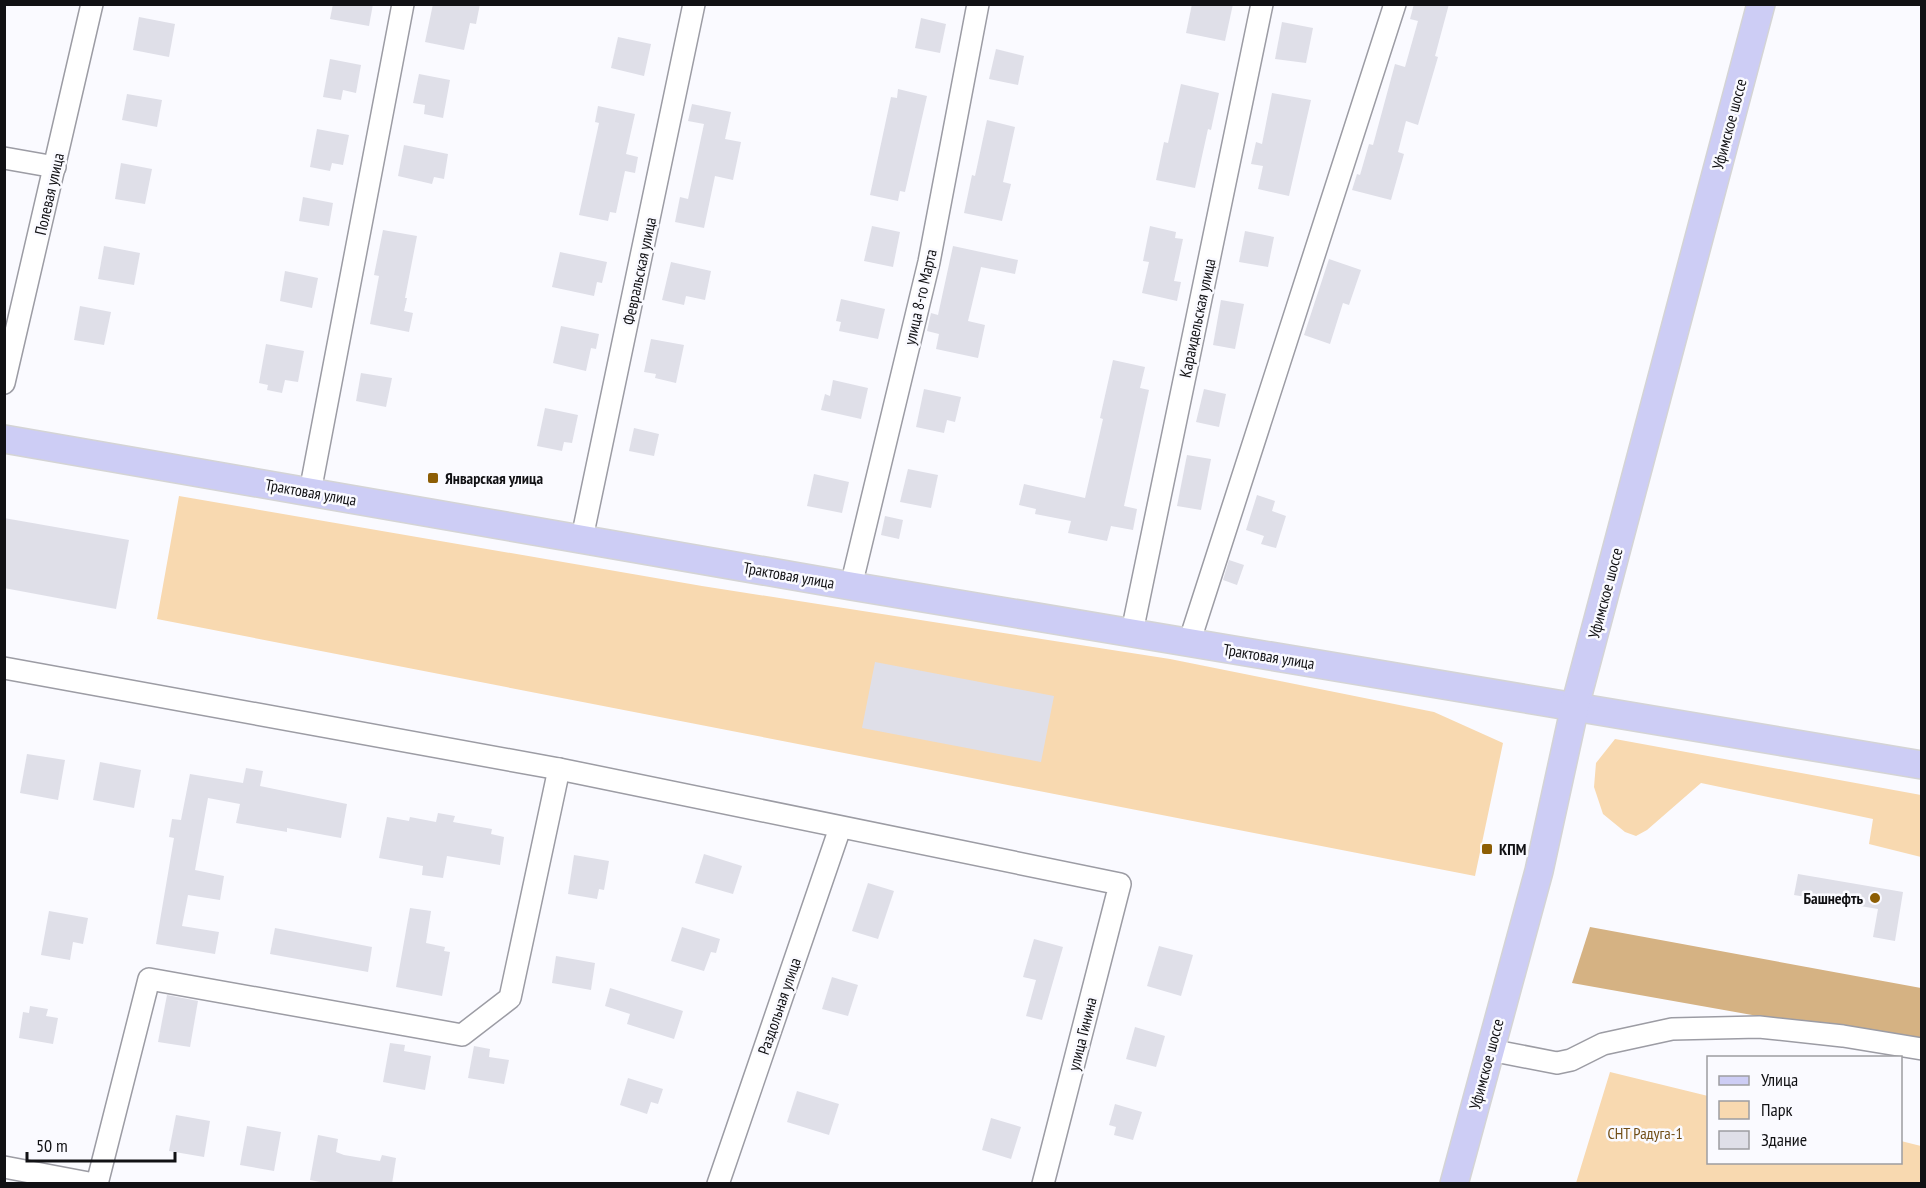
<svg xmlns="http://www.w3.org/2000/svg" width="1926" height="1188" font-family="'PT Sans Narrow',sans-serif">
<rect width="100%" height="100%" fill="#fafaff"/>
<!-- green -->
<g fill="#f8d9b0">
<path d="M179,496L702,586L1170,659L1434,712L1503,743L1475,876L157,619Z"/>
<path d="M1615,739L1921,795V857L1869,844L1873,819L1701,783L1647,830L1636,836L1625,832L1603,814L1594,787L1596,763Z"/>
<path d="M1610,1072L1708,1096V1162H1900L1901,1141L1921,1146V1183H1576Z"/>
</g>
<!-- forest -->
<path fill="#d5b283" d="M1590,927L1921,988V1045L1572,983Z"/>
<!-- building -->
<g fill="#dfdfe8">
<path d="M333,4H373L369,26L330,19Z"/>
<path d="M433,4H480L476,24L470,23L464,50L425,42Z"/>
<path d="M1192,4H1233L1225,41L1186,33Z"/>
<path d="M1414,4H1449L1435,56L1438,57L1418,125L1406,121L1398,152L1404,154L1391,200L1352,190L1357,174L1360,175L1369,144L1373,145L1395,64L1405,67L1418,21L1410,19Z"/>
<path d="M139,17L175,24L169,57L133,50Z"/>
<path d="M921,18L946,24L940,53L915,48Z"/>
<path d="M1282,22L1313,28L1306,63L1275,59Z"/>
<path d="M618,37L651,44L644,76L611,68Z"/>
<path d="M996,49L1024,56L1018,85L989,79Z"/>
<path d="M330,59L361,65L356,93L343,90L341,100L323,97Z"/>
<path d="M419,74L450,80L443,118L424,114L425,105L413,103Z"/>
<path d="M1181,84L1219,93L1211,130L1208,129L1195,188L1156,180L1164,142L1168,143Z"/>
<path d="M898,89L927,96L905,192L900,191L898,201L870,195L891,97L897,98Z"/>
<path d="M1272,93L1311,100L1289,196L1258,189L1263,166L1251,164L1256,142L1262,144Z"/>
<path d="M127,94L162,100L157,127L122,120Z"/>
<path d="M692,104L731,112L725,139L741,142L733,180L715,176L704,228L675,222L680,197L688,199L704,124L688,121Z"/>
<path d="M598,106L635,114L626,154L638,157L635,173L625,171L616,213L610,212L608,221L579,215L599,123L595,122Z"/>
<path d="M987,120L1015,127L1003,182L1011,184L1002,221L964,213L972,175L975,176Z"/>
<path d="M317,129L349,135L343,165L332,163L330,171L310,167Z"/>
<path d="M404,145L448,154L444,179L434,177L432,184L398,176Z"/>
<path d="M121,163L152,169L145,204L115,199Z"/>
<path d="M303,197L333,203L329,226L299,221Z"/>
<path d="M872,226L900,232L893,267L864,261Z"/>
<path d="M1150,226L1176,232L1175,238L1183,239L1174,281L1181,282L1177,301L1142,293L1149,262L1143,261Z"/>
<path d="M383,230L417,236L405,298H407L404,311L413,313L409,332L370,324L379,276L374,275Z"/>
<path d="M1245,231L1274,237L1268,267L1239,262Z"/>
<path d="M104,246L140,253L134,285L98,279Z"/>
<path d="M953,246L1018,260L1015,274L981,267L968,321L985,325L978,358L936,349L939,334L927,331L931,313L938,315Z"/>
<path d="M560,252L607,262L602,283L597,282L594,296L552,287Z"/>
<path d="M1329,259L1361,270L1349,305L1343,303L1330,344L1304,335Z"/>
<path d="M671,262L711,271L705,300L686,296L684,305L662,300Z"/>
<path d="M285,271L318,278L312,308L280,301Z"/>
<path d="M841,299L885,309L878,339L839,331L841,322L836,321Z"/>
<path d="M1221,300L1244,304L1235,349L1213,345Z"/>
<path d="M80,306L111,312L104,345L74,340Z"/>
<path d="M561,326L599,334L596,349L591,348L586,371L553,363Z"/>
<path d="M651,339L684,345L676,383L655,378L656,374L644,372Z"/>
<path d="M266,344L304,351L298,382L285,380L282,393L267,390L268,385L259,383Z"/>
<path d="M1113,360L1145,367L1140,388L1149,390L1124,506L1137,509L1133,530L1111,526L1107,541L1068,533L1071,521L1035,514L1036,509L1019,505L1024,484L1085,498L1103,419L1100,418Z"/>
<path d="M361,373L392,378L386,407L356,401Z"/>
<path d="M833,380L868,388L861,419L821,410L825,394L830,396Z"/>
<path d="M924,389L961,397L955,422L947,420L944,433L916,427Z"/>
<path d="M1204,389L1226,394L1219,427L1196,422Z"/>
<path d="M545,408L578,415L572,443L564,442L562,451L537,446Z"/>
<path d="M634,428L659,434L654,456L629,451Z"/>
<path d="M1187,455L1211,459L1201,510L1177,506Z"/>
<path d="M908,469L938,475L931,508L900,502Z"/>
<path d="M814,474L849,482L842,513L807,506Z"/>
<path d="M1257,495L1275,501L1272,511L1286,516L1276,548L1261,544L1264,536L1246,530Z"/>
<path d="M885,516L903,520L899,539L881,535Z"/>
<path d="M4,518L129,540L116,609L4,588Z"/>
<path d="M1229,560L1244,565L1237,585L1223,580Z"/>
<path d="M875,662L1054,696L1041,762L862,728Z"/>
<path d="M27,754L65,760L58,800L20,793Z"/>
<path d="M100,762L141,770L134,808L93,800Z"/>
<path d="M246,768L263,771L260,786L347,804L341,838L287,828V832L236,823L240,804L208,798L195,870L224,876L220,900L188,895L182,926L219,932L215,954L156,944L174,838L169,837L172,819L181,820L190,774L243,783Z"/>
<path d="M438,813L455,816L453,822L492,829L491,834L504,837L500,865L447,856L443,878L422,875L423,866L379,858L387,817L409,821L410,817L436,822Z"/>
<path d="M704,854L742,866L733,894L695,883Z"/>
<path d="M574,855L609,861L604,890L599,889L597,899L568,894Z"/>
<path d="M1798,874L1903,892L1895,941L1873,937L1878,909L1794,895Z"/>
<path d="M868,883L894,891L878,939L852,931Z"/>
<path d="M410,908L431,911L426,943L445,947L444,951L450,952L442,996L396,987Z"/>
<path d="M49,911L88,918L83,944L73,942L70,960L41,955Z"/>
<path d="M682,927L720,939L716,953L711,952L704,971L671,961Z"/>
<path d="M275,928L372,947L368,972L270,954Z"/>
<path d="M1034,939L1063,947L1042,1020L1026,1016L1036,980L1023,977Z"/>
<path d="M1159,946L1193,955L1181,996L1147,986Z"/>
<path d="M556,956L595,963L591,990L552,983Z"/>
<path d="M832,977L858,985L848,1016L822,1009Z"/>
<path d="M610,988L683,1011L674,1039L627,1024L630,1014L605,1006Z"/>
<path d="M167,995L198,1001L190,1047L158,1042Z"/>
<path d="M30,1006L48,1009L46,1016L58,1018L53,1044L19,1038L23,1012L29,1013Z"/>
<path d="M1135,1027L1165,1036L1156,1067L1126,1059Z"/>
<path d="M390,1043L405,1045L404,1051L431,1056L425,1090L383,1082Z"/>
<path d="M474,1046L490,1049L489,1057L509,1060L504,1084L468,1078Z"/>
<path d="M628,1078L663,1089L658,1104L651,1102L647,1114L620,1105Z"/>
<path d="M797,1091L839,1104L829,1135L787,1122Z"/>
<path d="M1115,1104L1142,1112L1133,1140L1114,1135L1116,1127L1109,1125Z"/>
<path d="M176,1115L210,1121L204,1157L169,1151Z"/>
<path d="M991,1118L1021,1127L1011,1159L982,1150Z"/>
<path d="M247,1126L281,1132L274,1171L240,1165Z"/>
<path d="M318,1135L338,1139L336,1152L344,1155L380,1161L382,1155L396,1158L392,1184H330L310,1180Z"/>
</g>
<g fill="none" stroke-linecap="round" stroke-linejoin="round">
<!-- minor casing -->
<g stroke="#9c9ca4" stroke-width="24">
<g id="minor">
<path d="M4,158L55,167"/>
<path d="M4,383L92,4"/>
<path d="M310,492L403,4"/>
<path d="M582,538L694,4"/>
<path d="M851,586L929,262L978,4"/>
<path d="M1132,632L1262,4"/>
<path d="M1189,643L1395,4"/>
<path d="M4,668L559,769L1120,884L1043,1184"/>
<path d="M1490,1050L1557,1063L1571,1060L1603,1044L1672,1029L1759,1027L1843,1036L1922,1049"/>
<path d="M4,1167L94,1184"/>
<path d="M97,1184L149,979L462,1035L510,998L559,769"/>
<path d="M718,1184L840,828"/>
</g>
</g>
<!-- major casing -->
<g stroke="#d4d4d5" stroke-width="30">
<g id="major">
<path d="M4,439L851,586L1922,765"/>
<path d="M1454,1184L1539,871L1575,706L1761,4"/>
</g>
</g>
<!-- minor -->
<use href="#minor" stroke="#fff" stroke-width="21"/>
<!-- major -->
<use href="#major" stroke="#cdcdf5" stroke-width="27"/>
</g>
<!-- markers -->
<g fill="#8d5e05" stroke="#fafaff" stroke-width="2">
<rect x="427" y="472" width="12" height="12" rx="3"/>
<rect x="1481" y="843" width="12" height="12" rx="3"/>
<circle cx="1875" cy="898" r="6"/>
</g>
<g text-anchor="middle" dominant-baseline="central" stroke-width="5" stroke-linejoin="round" paint-order="stroke">
<!-- street labels -->
<g font-size="16" fill="#111114" stroke="#fafaff">
<text transform="translate(1729 124) rotate(-75)">Уфимское шоссе</text>
<text transform="translate(49 194) rotate(-77)">Полевая улица</text>
<text transform="translate(639 271) rotate(-78)">Февральская улица</text>
<text transform="translate(920 297) rotate(-77)">улица 8-го Марта</text>
<text transform="translate(1197 318) rotate(-78)">Караидельская улица</text>
<text transform="translate(311 492) rotate(10)">Трактовая улица</text>
<text transform="translate(789 575) rotate(10)">Трактовая улица</text>
<text transform="translate(1605 593) rotate(-75)">Уфимское шоссе</text>
<text transform="translate(1269 656) rotate(9)">Трактовая улица</text>
<text transform="translate(779 1006) rotate(-71)">Раздольная улица</text>
<text transform="translate(1082 1034) rotate(-76)">улица Гинина</text>
<text transform="translate(1486 1064) rotate(-75)">Уфимское шоссе</text>
</g>
<!-- poi labels -->
<g font-size="16" font-weight="bold" fill="#111114" stroke="#fafaff" text-anchor="start">
<text x="445" y="478">Январская улица</text>
<text x="1499" y="849">КПМ</text>
<text x="1863" y="898" text-anchor="end">Башнефть</text>
</g>
<!-- park labels -->
<g font-size="16" fill="#704d16" stroke="#fafaff">
<text x="1645" y="1133">СНТ Радуга-1</text>
</g>
</g>
<!-- border -->
<rect width="1926" height="1188" fill="none" stroke="#111114" stroke-width="12"/>
<!-- legend -->
<rect x="1707" y="1056" width="195" height="108" fill="#fafaff" stroke="#9d9da1" stroke-width="1.5"/>
<rect x="1719" y="1076" width="30" height="9" fill="#cdcdf5" stroke="#9d9da1" stroke-width="1.5"/>
<text x="1761" y="1086" font-size="18" fill="#111114">Улица</text>
<rect x="1719" y="1101" width="30" height="18" fill="#f8d9b0" stroke="#9d9da1" stroke-width="1.5"/>
<text x="1761" y="1116" font-size="18" fill="#111114">Парк</text>
<rect x="1719" y="1131" width="30" height="18" fill="#dfdfe8" stroke="#9d9da1" stroke-width="1.5"/>
<text x="1761" y="1146" font-size="18" fill="#111114">Здание</text>
<!-- scale -->
<path d="M27 1152v9h148v-9" fill="none" stroke="#111114" stroke-width="3"/>
<text x="36" y="1152" font-size="18" fill="#111114" stroke="#fafaff" stroke-width="4.5" paint-order="stroke">50 m</text>
</svg>
